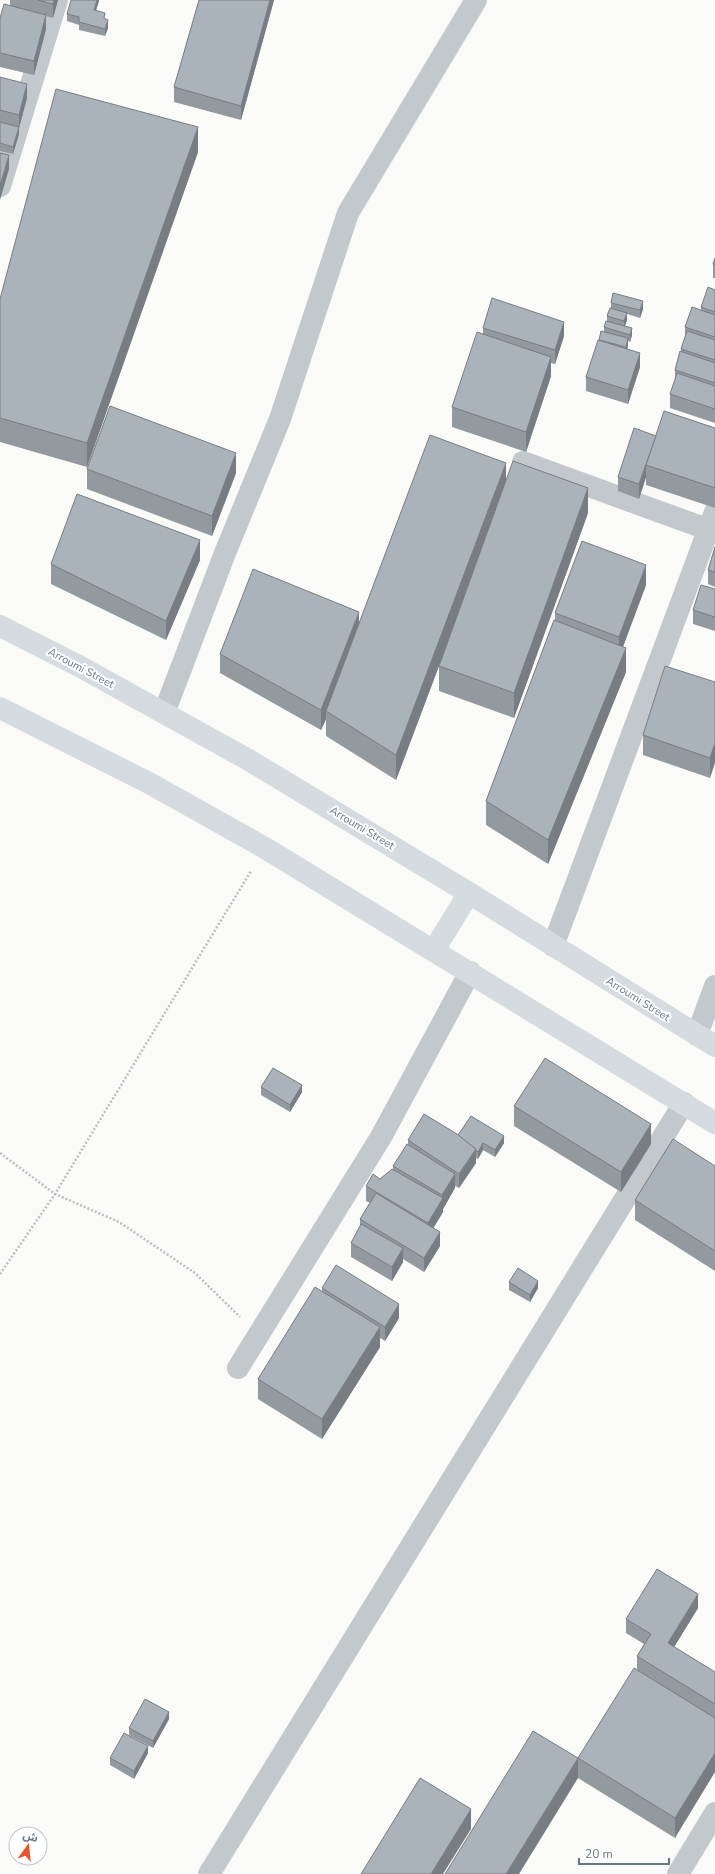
<svg xmlns="http://www.w3.org/2000/svg" width="715" height="1874" font-family="'Nunito Sans','Noto Sans Arabic',sans-serif">
<rect width="100%" height="100%" fill="#fafaf8"/>
<g fill="none" stroke-linecap="round" stroke-linejoin="round">
<!-- path -->
<g stroke="#bbbfc2" stroke-width="2.5" stroke-dasharray="2 2" stroke-linecap="butt">
<path d="M0,1153L55,1194L119,1222L195,1273L240,1317"/>
<path d="M0,1274L55,1194L251,871"/>
</g>
<!-- minor -->
<g stroke="#c3c8cc" stroke-width="22">
<path d="M0,186L57,0"/>
<path d="M523,462L715,532"/>
<path d="M164,713L225,553L280,419L348,213L476,0"/>
<path d="M553,946L715,512"/>
<path d="M697,1035L715,986"/>
<path d="M238,1368L381,1137L470,972"/>
<path d="M209,1874L684,1103"/>
<path d="M678,1874L715,1813"/>
</g>
<!-- primary -->
<g stroke="#d6dbdf" stroke-width="22">
<path d="M0,626L79,666L247,759L469,893L715,1046"/>
<path d="M0,708L149,783L265,848L715,1123"/>
<path d="M434,950L469,893"/>
</g>
</g>
<!-- wall -->
<g fill="#929a9f">
<path d="M10,0H58L53,18L46,16V29L34,75L0,67V18L10,5Z"/>
<path d="M99,0L96,10L105,19L108,28L105,36L79,30V25L67,21V14Z"/>
<path d="M199,0H274L241,120L174,102V87Z"/>
<path d="M0,77L27,98L19,128V134L13,154L0,151Z"/>
<path d="M198,152L87,467L0,442V299Z"/>
<path d="M715,258V278H713V264Z"/>
<path d="M715,290V423L670,408V394L675,381V370L681,352V349L685,338V327L701,310V307Z"/>
<path d="M611,303L643,309L640,318L627,314V320L625,326L632,335L630,342L628,341L627,349L640,367L628,404L586,391V377L604,332V327L607,321V316L611,308Z"/>
<path d="M483,328L564,336L555,364L551,363V376L526,452L452,427V407L483,334Z"/>
<path d="M715,428V508L646,485V477L639,499L618,491V477L656,436Z"/>
<path d="M87,469L236,473L212,536L87,489Z"/>
<path d="M506,480L588,513L514,718L439,691V666L396,780L326,736V719L321,730L220,673V654L359,623Z"/>
<path d="M715,547V587L708,584V570Z"/>
<path d="M200,560L166,640L51,584V564Z"/>
<path d="M646,585L623,647L626,672L548,864L486,825V801L555,621V613Z"/>
<path d="M715,589V631L693,624V610Z"/>
<path d="M715,682L710,778L643,755V735Z"/>
<path d="M261,1087L302,1092L290,1112L261,1095Z"/>
<path d="M514,1106L651,1144L621,1192L514,1126Z"/>
<path d="M458,1135L504,1143L495,1157L483,1150L478,1159L476,1158V1163L459,1188L455,1186V1188L443,1209V1212L433,1228L440,1246L424,1272L403,1259V1262L392,1281L351,1257V1243L360,1227V1219L370,1203L366,1201V1186L380,1179L393,1169V1166L408,1145V1140Z"/>
<path d="M715,1166V1271L635,1220V1200Z"/>
<path d="M509,1282L538,1288L530,1302L509,1290Z"/>
<path d="M322,1288L399,1318L385,1341L380,1338V1347L322,1439L258,1399V1379L322,1291Z"/>
<path d="M698,1608L674,1647L715,1672V1718L675,1838L578,1778V1758L637,1670V1656L644,1644L626,1633V1619Z"/>
<path d="M169,1719L153,1748L129,1735V1728Z"/>
<path d="M148,1753L134,1779L110,1765V1758Z"/>
</g>
<!-- shaded-wall -->
<g fill="#777d82">
<path d="M54,0H58L53,18V4Z"/>
<path d="M97,0H99V1L94,17V10Z"/>
<path d="M270,0H274L241,120V106Z"/>
<path d="M46,15V29L34,75V61Z"/>
<path d="M108,20V28L105,36V29Z"/>
<path d="M27,84V98L19,128V134L13,154V147L19,128V115Z"/>
<path d="M198,127V152L87,467V443Z"/>
<path d="M9,155V169L0,200V186Z"/>
<path d="M643,301V309L640,318V310Z"/>
<path d="M627,313V320L624,328V321Z"/>
<path d="M564,322V336L555,364V350Z"/>
<path d="M632,328V335L630,342V335Z"/>
<path d="M628,338V346L626,354V347Z"/>
<path d="M640,353V367L628,404V390Z"/>
<path d="M551,357V376L526,452V432Z"/>
<path d="M656,436L646,465V477L639,499V484Z"/>
<path d="M236,453V473L212,536V516Z"/>
<path d="M506,463V488L396,780V755Z"/>
<path d="M588,488V513L514,718V693Z"/>
<path d="M200,540V560L166,640V621Z"/>
<path d="M646,565V585L619,657V637Z"/>
<path d="M359,612V632L326,711V719L321,730V710Z"/>
<path d="M626,648V672L548,864V840Z"/>
<path d="M715,743V763L710,778V758Z"/>
<path d="M302,1085V1092L290,1112V1105Z"/>
<path d="M651,1124V1144L621,1192V1172Z"/>
<path d="M504,1136V1143L495,1157V1150Z"/>
<path d="M483,1143V1150L478,1159V1152Z"/>
<path d="M476,1149V1163L459,1188V1174Z"/>
<path d="M455,1174V1188L443,1209V1212L428,1237V1223L442,1199V1195Z"/>
<path d="M440,1232V1246L424,1272V1258Z"/>
<path d="M403,1248V1262L392,1281V1267Z"/>
<path d="M538,1281V1288L530,1302V1295Z"/>
<path d="M399,1304V1318L385,1341V1327Z"/>
<path d="M380,1327V1347L322,1439V1419Z"/>
<path d="M698,1594V1608L668,1657V1643Z"/>
<path d="M169,1712V1719L153,1748V1741Z"/>
<path d="M148,1746V1753L134,1779V1771Z"/>
<path d="M715,1753V1772L675,1838V1818Z"/>
<path d="M578,1758V1778L519,1874H506Z"/>
<path d="M471,1809V1829L443,1874H431Z"/>
</g>
<!-- building -->
<g fill="#aab3b9" stroke="#777d82">
<path d="M38,0H54L53,4Z"/>
<path d="M71,0H97L94,10L105,13L104,18L108,20L105,29L79,22V17L67,14Z"/>
<path d="M199,0H270L241,106L174,87Z"/>
<path d="M4,4L46,15L34,61L0,53V18Z"/>
<path d="M0,77L27,84L19,115L0,110Z"/>
<path d="M56,89L198,127L87,443L0,418V299Z"/>
<path d="M0,122L19,127L13,147L0,143Z"/>
<path d="M0,153L9,155L0,186Z"/>
<path d="M715,258V264H713Z"/>
<path d="M708,287L715,290V312L701,307Z"/>
<path d="M613,293L643,301L640,310L611,303Z"/>
<path d="M492,298L564,322L555,350L483,328Z"/>
<path d="M692,307L715,315V337L685,327Z"/>
<path d="M610,308L627,313L624,321L607,316Z"/>
<path d="M606,321L632,328L630,335L604,327Z"/>
<path d="M601,331L628,338L626,347L599,340Z"/>
<path d="M687,331L715,340V360L681,349Z"/>
<path d="M477,332L551,357L526,432L452,407Z"/>
<path d="M598,340L640,353L628,390L586,377Z"/>
<path d="M680,351L715,363V383L675,370Z"/>
<path d="M677,373L715,386V409L670,394Z"/>
<path d="M110,406L236,453L212,516L87,469Z"/>
<path d="M664,411L715,428V488L646,465Z"/>
<path d="M634,428L656,436L639,484L618,477Z"/>
<path d="M430,435L506,463L396,755L326,711Z"/>
<path d="M513,461L588,488L514,693L439,666Z"/>
<path d="M77,494L200,540L166,621L51,564Z"/>
<path d="M582,541L646,565L619,637L555,613Z"/>
<path d="M715,547V572L708,570Z"/>
<path d="M253,569L359,612L321,710L220,654Z"/>
<path d="M701,585L715,589V617L693,610Z"/>
<path d="M554,620L626,648L548,840L486,801Z"/>
<path d="M665,666L715,682V743L710,758L643,735Z"/>
<path d="M545,1058L651,1124L621,1172L514,1106Z"/>
<path d="M273,1068L302,1085L290,1105L261,1087Z"/>
<path d="M424,1114L457,1134L476,1149L459,1174L408,1140Z"/>
<path d="M471,1116L504,1136L495,1150L483,1143L478,1152L476,1151V1149L458,1135Z"/>
<path d="M673,1139L715,1166V1251L635,1200Z"/>
<path d="M407,1144L455,1174L442,1195L393,1166Z"/>
<path d="M392,1169L443,1198L428,1223L366,1186L373,1174L380,1179Z"/>
<path d="M376,1193L440,1232L424,1258L360,1219Z"/>
<path d="M361,1224L403,1248L392,1267L351,1243Z"/>
<path d="M336,1265L399,1304L385,1327L322,1288Z"/>
<path d="M518,1268L538,1281L530,1295L509,1282Z"/>
<path d="M315,1287L380,1327L322,1419L258,1379Z"/>
<path d="M657,1569L698,1594L668,1643L715,1672V1704L637,1656L651,1634L626,1619Z"/>
<path d="M634,1668L715,1718V1753L675,1818L578,1758L506,1874H445L533,1731L578,1758Z"/>
<path d="M145,1699L169,1712L153,1741L129,1728Z"/>
<path d="M124,1733L148,1746L134,1771L110,1758Z"/>
<path d="M420,1778L471,1809L431,1874H361Z"/>
</g>
<g text-anchor="middle" dominant-baseline="central" stroke-width="4" stroke-linejoin="round" paint-order="stroke">
<!-- street labels -->
<g font-size="11" fill="#657683" stroke="#fff">
<text transform="translate(81 668) rotate(28)">Arroumi Street</text>
<text transform="translate(362 828) rotate(31)">Arroumi Street</text>
<text transform="translate(638 999) rotate(32)">Arroumi Street</text>
</g>
</g>
<!-- north arrow -->
<g transform="translate(28 1846) rotate(15)"><circle r="19" fill="#ffffff" stroke="#c1c8cd"/>
<path d="M0-3L7 15L0 10L-7 15Z" fill="#e4572e"/>
<text y="-6" font-size="11" font-weight="bold" text-anchor="middle" fill="#657683">ش</text>
</g>
<!-- scale -->
<path d="M579 1858v6h90v-6" fill="none" stroke="#657683" stroke-width="2"/>
<text x="585" y="1858" font-size="12" fill="#657683" stroke="#ffffff" stroke-width="3" paint-order="stroke">20 m</text>
</svg>
